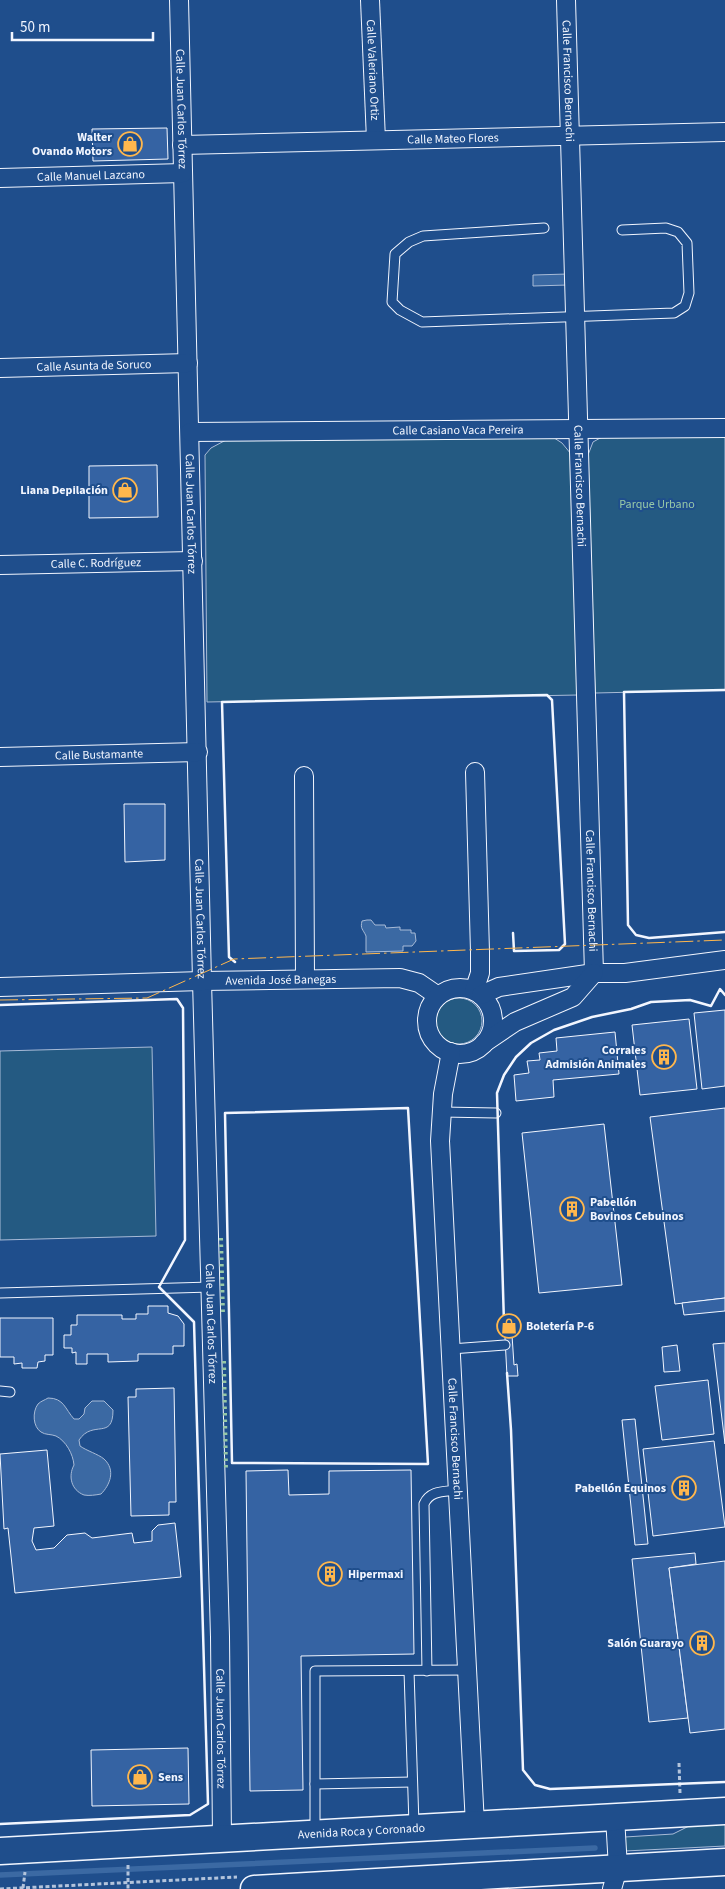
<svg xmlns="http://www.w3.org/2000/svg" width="725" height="1889" font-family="'Source Sans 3',sans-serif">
<rect width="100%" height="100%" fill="#1f4e8c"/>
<!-- green -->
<g fill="#245a82" stroke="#a8bbd7">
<path d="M548,434L562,443L571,454L578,695L207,702L205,455L211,448L226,440Z"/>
<path d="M725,435V690L595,693L588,455L593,442L602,437Z"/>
<circle cx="459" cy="1021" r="23"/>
<path d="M152,1047L156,1236L0,1240V1051Z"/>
<path d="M725,1824V1846L625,1851V1837L673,1834L689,1826Z"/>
</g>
<!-- water -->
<g fill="#3b69a3" stroke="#a8bbd7">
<path d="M568,274V285L533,286V275Z"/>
<path d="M367,920H371L375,925H385L386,928L400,927V930H411V933H415L416,941L412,946H403V951L366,952V936C363,929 360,929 362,921Z"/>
<path d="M48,1398C64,1398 65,1409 74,1419H79L84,1414L85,1408L92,1401H104L113,1410C113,1441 93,1419 79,1440L80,1446C87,1451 98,1454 104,1459C116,1470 110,1485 101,1494C96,1495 89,1496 84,1495C71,1490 68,1476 74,1465C73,1454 66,1441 56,1436C51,1434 45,1435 41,1432C33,1427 32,1412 38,1404C41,1401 45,1400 48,1398Z"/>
</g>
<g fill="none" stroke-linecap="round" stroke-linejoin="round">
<!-- stream -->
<path stroke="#3b69a3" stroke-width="5.5" d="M0,1875L595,1848"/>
</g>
<!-- building -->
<g fill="#3563a3" stroke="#f2f6ff">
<path d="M167,128L168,159L93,161L92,129Z"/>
<path d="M157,465L158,517L89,518V466Z"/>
<path d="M124,804H165V860L125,862Z"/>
<path d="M725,1010V1086L702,1089L694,1013Z"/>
<path d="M689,1019L697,1089L640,1095L632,1025Z"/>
<path d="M615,1032L619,1074L553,1080L554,1097L516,1101L514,1075L529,1073L527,1061L540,1060L539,1053L557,1051L556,1038Z"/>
<path d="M725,1108V1298L675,1304L650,1117Z"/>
<path d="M604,1124L622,1285L539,1293L522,1133Z"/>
<path d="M725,1298V1311L684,1315L682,1303Z"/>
<path d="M148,1306H168V1313L178,1316L184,1324V1346H173V1354H138V1361L108,1362V1354H87V1364H76V1352L72,1353V1348H64V1335H71V1325H77V1315H122V1319H136V1314H148Z"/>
<path d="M0,1318H53V1355H45V1361L38,1362L37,1368H22V1363L14,1364V1357H0Z"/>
<path d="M513,1318L514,1334L512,1335L514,1365L517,1364L518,1376H507L504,1319Z"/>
<path d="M725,1343V1444L713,1344Z"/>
<path d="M677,1345L680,1371L664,1372L662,1347Z"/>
<path d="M708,1380L714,1434L662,1440L655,1386Z"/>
<path d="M174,1388L176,1502H169V1515L131,1516L128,1397H136V1389Z"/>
<path d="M635,1419L648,1544L635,1545L622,1420Z"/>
<path d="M714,1441L725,1527L653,1536L643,1449Z"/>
<path d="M47,1450L54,1526L34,1528L32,1541L36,1550L54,1548L67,1535L85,1533L92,1538L132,1533L134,1543L152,1541V1531L158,1525L175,1523L181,1577L15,1593L8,1528L4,1529L0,1454Z"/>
<path d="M288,1470L289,1495L329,1494V1471L411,1470L414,1654L301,1656L303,1790L250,1791L246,1471Z"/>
<path d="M695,1553L696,1564L669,1568L688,1718L649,1722L632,1559Z"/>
<path d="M725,1561V1729L690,1733L669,1568Z"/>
<path d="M188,1748L189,1804L92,1806L91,1750Z"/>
</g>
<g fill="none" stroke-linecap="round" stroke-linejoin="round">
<!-- service casing -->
<g stroke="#f2f6ff" stroke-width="11">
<g id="service">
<path d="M544,228L423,236L409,242L395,254L392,302L400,310L422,322L674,313L685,306L689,293L687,243L678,232L666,228L622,230"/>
<path d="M442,1112L496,1113"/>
<path d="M0,1293L211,1287"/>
<path d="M451,1349L505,1345"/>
<path d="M0,1391L10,1392"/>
<path d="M409,1671L414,1825"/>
<path d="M427,1671L424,1504C430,1490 444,1492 458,1490"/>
<path d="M315,1784L412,1782"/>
<path d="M315,1833V1671L466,1670"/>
</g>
</g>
<!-- minor casing -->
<g stroke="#f2f6ff" stroke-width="20">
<g id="minor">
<path id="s1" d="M179,0L202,981L220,1637L222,1838"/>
<path id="s2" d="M370,0L376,140"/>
<path id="s3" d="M566,0L594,973"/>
<path id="s4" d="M182,145L725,132"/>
<path id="s5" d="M0,178L183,173"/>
<path id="s6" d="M0,368L188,363"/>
<path id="s7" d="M190,432L725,428"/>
<path id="s8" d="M0,565L193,561"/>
<path id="s9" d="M0,757L198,752"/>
<path d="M304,776L305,979"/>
<path id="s10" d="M0,987L202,981L400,978L419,983L438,996"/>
<circle cx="460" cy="1021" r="33"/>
<path d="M474,991L480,973V952L475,772"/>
<path d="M481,995L499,987L594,973H625L725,960"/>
<path d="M484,1043L515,1022L573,997L594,973"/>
<path id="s11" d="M451,1052L443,1094L440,1141L475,1825"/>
<path d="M612,1889L618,1868L615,1817"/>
</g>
</g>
<!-- primary casing -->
<g stroke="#f2f6ff" stroke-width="29">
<g id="primary">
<path id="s12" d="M0,1851L725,1811"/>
<path d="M254,1889L725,1862"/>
</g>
</g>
<!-- path -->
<g stroke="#b3c4dc" stroke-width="3" stroke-dasharray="4 2.5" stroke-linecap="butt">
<path d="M679,1763L680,1793"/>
<path d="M128,1865V1889"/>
<path d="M23,1888L25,1872"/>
<path d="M0,1889L237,1877"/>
</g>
<!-- service -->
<use href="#service" stroke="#1f4e8c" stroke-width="9"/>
<!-- minor -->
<use href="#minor" stroke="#1f4e8c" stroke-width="18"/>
<!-- primary -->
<use href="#primary" stroke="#1f4e8c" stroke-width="26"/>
<!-- hedge -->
<g stroke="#97c8a6" stroke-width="4" stroke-dasharray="2.5 4" stroke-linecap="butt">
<path d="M221,1238L223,1314"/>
<path d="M224,1361L226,1469"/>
</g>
<!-- wall -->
<g stroke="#f2f6ff" stroke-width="2.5">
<path d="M725,690L624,692L628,925L636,935L649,938L725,932"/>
<path d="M235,962L229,957L222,702L547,695L552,700L565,944L559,950L514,951L513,933"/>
<path d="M0,1005L177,999L183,1008L185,1240L159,1287L194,1322L208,1804L190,1815L0,1824"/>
<path d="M408,1108L428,1464L232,1463L225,1113Z"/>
<path d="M504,1323L497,1093L504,1075L516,1057L531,1043L554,1030L592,1017L631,1009L651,1002L690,1000L711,1006L720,989L725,995"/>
<path d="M507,1373L511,1430L523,1770L535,1785L550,1789L725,1782"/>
</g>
<!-- power -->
<path stroke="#ffb74d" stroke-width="1" stroke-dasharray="18 4 2.5 4" stroke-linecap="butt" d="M0,1000L147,998L234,959L725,940"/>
</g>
<!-- icons -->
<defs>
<g id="shop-ring" transform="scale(1.25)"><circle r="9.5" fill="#1f4e8c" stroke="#ffb74d" stroke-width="1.5"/><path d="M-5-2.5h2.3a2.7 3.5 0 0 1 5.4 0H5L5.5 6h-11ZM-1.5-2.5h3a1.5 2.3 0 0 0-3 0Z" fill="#ffb74d"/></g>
<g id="building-ring" transform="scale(1.25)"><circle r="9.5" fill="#1f4e8c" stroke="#ffb74d" stroke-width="1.5"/><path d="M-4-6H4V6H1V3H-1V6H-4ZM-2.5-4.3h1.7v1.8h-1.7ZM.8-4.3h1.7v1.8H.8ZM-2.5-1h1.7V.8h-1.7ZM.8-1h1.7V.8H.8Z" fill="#ffb74d"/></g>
</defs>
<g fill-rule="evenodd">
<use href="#shop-ring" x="130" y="144"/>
<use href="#shop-ring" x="125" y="490"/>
<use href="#building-ring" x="664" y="1057"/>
<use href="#building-ring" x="572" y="1209"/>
<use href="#shop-ring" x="509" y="1326"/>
<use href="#building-ring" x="684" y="1488"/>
<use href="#building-ring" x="330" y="1574"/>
<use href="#building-ring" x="702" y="1643"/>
<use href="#shop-ring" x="140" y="1777"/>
</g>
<g text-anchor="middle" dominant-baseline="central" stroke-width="4" stroke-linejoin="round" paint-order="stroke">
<!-- street labels -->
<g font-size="12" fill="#f2f6ff" stroke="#1f4e8c">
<text stroke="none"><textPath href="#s2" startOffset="70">Calle Valeriano Ortiz</textPath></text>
<text stroke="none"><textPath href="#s3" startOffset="81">Calle Francisco Bernachi</textPath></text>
<text stroke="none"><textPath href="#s1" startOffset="109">Calle Juan Carlos Tórrez</textPath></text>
<text stroke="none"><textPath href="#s4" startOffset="271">Calle Mateo Flores</textPath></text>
<text stroke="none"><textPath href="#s5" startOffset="91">Calle Manuel Lazcano</textPath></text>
<text stroke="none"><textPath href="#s6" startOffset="94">Calle Asunta de Soruco</textPath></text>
<text stroke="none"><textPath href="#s7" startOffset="268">Calle Casiano Vaca Pereira</textPath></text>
<text stroke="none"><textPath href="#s3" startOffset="486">Calle Francisco Bernachi</textPath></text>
<text stroke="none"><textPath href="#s1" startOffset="514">Calle Juan Carlos Tórrez</textPath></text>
<text stroke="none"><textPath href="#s8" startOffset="96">Calle C. Rodríguez</textPath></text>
<text stroke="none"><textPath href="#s9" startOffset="99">Calle Bustamante</textPath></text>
<text stroke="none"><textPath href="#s3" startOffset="891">Calle Francisco Bernachi</textPath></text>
<text stroke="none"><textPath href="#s1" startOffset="919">Calle Juan Carlos Tórrez</textPath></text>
<text stroke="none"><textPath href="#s10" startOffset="281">Avenida José Banegas</textPath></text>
<text stroke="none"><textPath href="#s1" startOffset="1324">Calle Juan Carlos Tórrez</textPath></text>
<text stroke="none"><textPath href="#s11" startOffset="388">Calle Francisco Bernachi</textPath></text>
<text stroke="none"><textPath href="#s1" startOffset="1729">Calle Juan Carlos Tórrez</textPath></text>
<text stroke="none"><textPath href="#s12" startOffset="362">Avenida Roca y Coronado</textPath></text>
</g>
<!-- poi labels -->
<g font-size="12" font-weight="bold" fill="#f2f6ff" stroke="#1f4e8c" text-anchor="end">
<text x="112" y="137">Walter<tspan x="112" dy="14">Ovando Motors</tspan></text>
<text x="108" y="490">Liana Depilación</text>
<text x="646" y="1050">Corrales<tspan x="646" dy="14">Admisión Animales</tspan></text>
<text x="590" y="1202" text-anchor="start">Pabellón<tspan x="590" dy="14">Bovinos Cebuinos</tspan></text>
<text x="526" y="1326" text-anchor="start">Boletería P-6</text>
<text x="666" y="1488">Pabellón Equinos</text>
<text x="348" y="1574" text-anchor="start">Hipermaxi</text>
<text x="684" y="1643">Salón Guarayo</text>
<text x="158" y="1777" text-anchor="start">Sens</text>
</g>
<!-- park labels -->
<g font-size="12" fill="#97c8a6" stroke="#1f4e8c">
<text x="657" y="504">Parque Urbano</text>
</g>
</g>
<!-- scale -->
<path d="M12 32v8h141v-8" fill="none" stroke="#f2f6ff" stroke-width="2.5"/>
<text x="20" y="32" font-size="15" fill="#f2f6ff" stroke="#1f4e8c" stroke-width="4" paint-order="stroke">50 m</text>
</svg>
